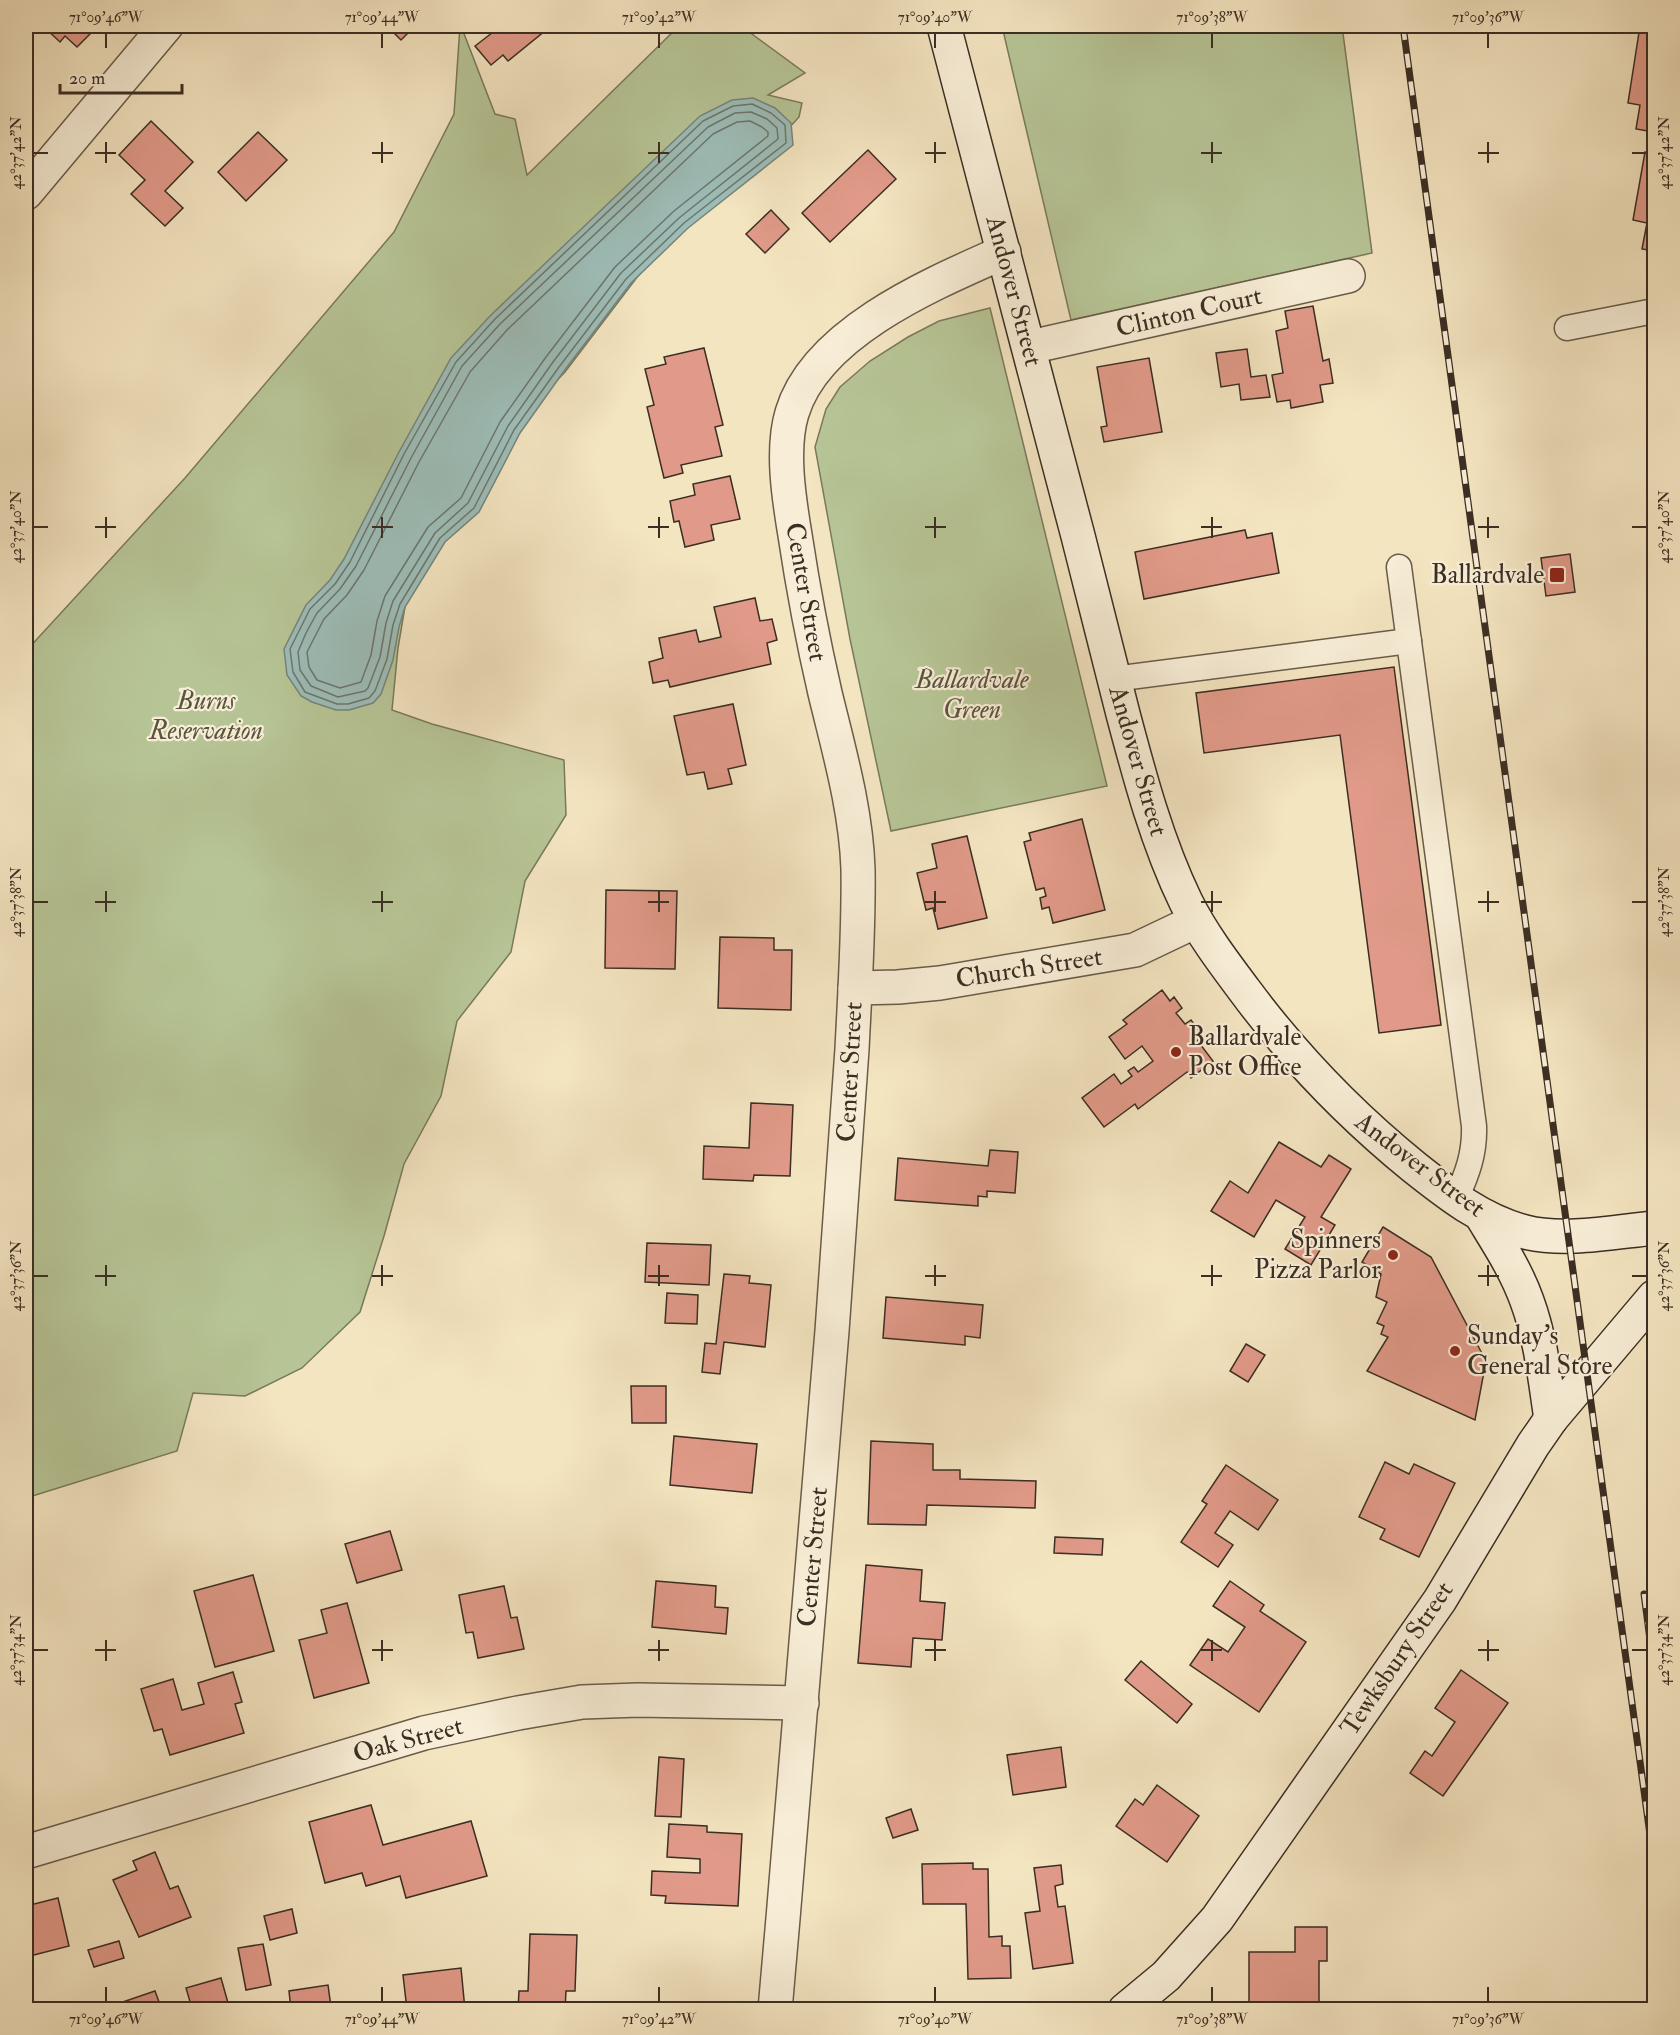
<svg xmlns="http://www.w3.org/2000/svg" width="1680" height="2035" font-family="'IM FELL Double Pica',serif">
<rect width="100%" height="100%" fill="#f4e5c1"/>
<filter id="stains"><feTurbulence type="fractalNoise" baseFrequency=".00333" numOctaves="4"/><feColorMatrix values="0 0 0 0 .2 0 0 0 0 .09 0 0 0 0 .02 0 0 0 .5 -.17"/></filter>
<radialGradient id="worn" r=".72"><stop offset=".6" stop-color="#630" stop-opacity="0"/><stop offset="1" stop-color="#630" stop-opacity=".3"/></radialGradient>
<!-- green -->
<g fill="#b7c596" stroke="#797a5c" stroke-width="1.5">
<path d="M460,26H461L495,114L515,119L527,175L679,26H741L805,73L768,95L802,103L799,117L758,162L713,197L638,276L565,372L526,412L408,589L398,648L392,710L432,724L564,760L566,815L525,881L511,952L457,1021L441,1096L404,1164L384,1236L360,1312L302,1368L245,1396L193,1393L177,1451L26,1498V651L185,478L394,232L454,114Z"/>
<path d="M1002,26H1342L1372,253L1071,320Z"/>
<path d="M990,308L1107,786L891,831L850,639L815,447L826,409L840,387L870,361L908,337L939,321Z"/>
</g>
<!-- water -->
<path fill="#9dbeb9" stroke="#76847d" stroke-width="1.5" d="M753,98L775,108L791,123L793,145L688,228L631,283L564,371L520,433L479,512L445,542L405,607L399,627L393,660L381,694L373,703L349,710H336L312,702L301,696L287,675L284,649L306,605L330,580L344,559L399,452L451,358L491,315L700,116L732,100Z"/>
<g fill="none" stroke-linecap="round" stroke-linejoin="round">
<!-- shore -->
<g stroke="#6c766e" stroke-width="1.5">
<path d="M752,104L771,113L785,125L786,143L684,223L626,279L559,367L514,430L474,508L440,538L400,604L393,625L387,659L375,691L369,698L348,704H337L305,692L293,672L290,649L310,609L335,584L350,562L404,454L456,362L495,319L703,121L733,106Z"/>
<path d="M751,112L767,119L777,128L778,139L679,218L621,273L553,362L508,426L468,503L435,533L393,601L386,623L380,657L368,688L365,691L338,697L311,686L300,670L298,652L306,633L317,613L340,589L356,566L411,458L462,366L500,324L708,127L735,113Z"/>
<path d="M750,121L762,127L768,132V136L674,211L615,267L546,357L500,422L461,498L428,527L385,596L377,621L371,655L361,682L340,688L317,680L309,667L307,652L324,619L347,595L364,570L419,462L470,372L507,330L713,134L737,122Z"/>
</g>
</g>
<!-- building -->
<g fill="#e19a89" stroke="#3b2e23" stroke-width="1.5">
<path d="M43,26H98L77,47L65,36L60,42Z"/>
<path d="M387,26H415L401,40Z"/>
<path d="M501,26L513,27L551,26L508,61L503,55L491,65L475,46Z"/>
<path d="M1640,26H1654V132L1636,129L1640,105L1628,103Z"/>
<path d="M151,121L193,162L165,191L183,208L165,226L131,194L145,180L119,155Z"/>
<path d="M258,132L287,160L246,201L218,172Z"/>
<path d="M868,150L896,179L830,242L802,213Z"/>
<path d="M1645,152L1654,153V251L1642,249L1647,223L1633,220Z"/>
<path d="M771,210L789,229L765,253L746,234Z"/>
<path d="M1313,306L1323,361L1329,359L1333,383L1320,385L1323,402L1291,408L1290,400L1277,402L1272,375L1283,373L1276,331L1288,328L1285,311Z"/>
<path d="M704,348L723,425L715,427L722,456L681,465L683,473L664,478L647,407L654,405L645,369L666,364L664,357Z"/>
<path d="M1247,349L1251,377L1266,375L1270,397L1241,400L1239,384L1221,387L1216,353Z"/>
<path d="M1149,358L1162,432L1104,442L1101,427L1107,426L1097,367Z"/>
<path d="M730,476L740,519L711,525L714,540L685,547L679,521L674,522L670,501L695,495L693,484Z"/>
<path d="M1245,530L1247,538L1272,533L1279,573L1144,599L1135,552Z"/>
<path d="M1570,554L1575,592L1546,596L1541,558Z"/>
<path d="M755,598L760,621L772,619L777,640L767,643L771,664L670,687L668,680L653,683L649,662L663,658L659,638L696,630L699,642L721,637L714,607Z"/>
<path d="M1394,667L1441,1025L1379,1033L1340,735L1204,753L1196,693Z"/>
<path d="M733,704L746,765L728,769L732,784L708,789L704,772L687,775L674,716Z"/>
<path d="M1082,819L1105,910L1053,923L1049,907L1042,909L1040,898L1046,896L1044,888L1036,890L1024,842L1031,840L1029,833Z"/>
<path d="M967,836L987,918L938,929L933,908L926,910L917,873L937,868L932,844Z"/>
<path d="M606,890L677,891L675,969L605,968Z"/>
<path d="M720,937L774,938V950H792L791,1010L718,1008Z"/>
<path d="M1162,990L1170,1001L1174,997L1182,1008L1176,1013L1185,1024L1191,1020L1200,1032L1194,1036L1213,1061L1191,1078L1187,1072L1138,1109L1135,1104L1104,1127L1082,1098L1114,1074L1121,1084L1132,1076L1128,1071L1134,1067L1138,1072L1153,1061L1142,1046L1125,1059L1109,1037L1127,1024L1123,1020Z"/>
<path d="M751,1103L793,1105L790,1176L754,1175L753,1181L703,1179L704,1146L749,1148Z"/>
<path d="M1279,1142L1321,1167L1329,1155L1351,1169L1321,1217L1335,1225L1311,1265L1285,1249L1305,1217L1276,1200L1254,1237L1211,1211L1230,1181L1248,1193Z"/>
<path d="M990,1150L1018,1152L1015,1193L987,1191V1197L978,1196V1206L895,1200L898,1158L988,1166Z"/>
<path d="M1383,1227L1431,1257L1486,1361L1475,1420L1367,1371L1388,1337L1381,1334L1384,1326L1377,1323L1387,1302L1376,1297L1381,1274L1362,1262Z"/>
<path d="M647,1243L711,1245L709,1285L645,1282Z"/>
<path d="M724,1274L750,1276L749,1283L771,1285L765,1347L724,1342L720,1374L702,1372L705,1343L716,1344Z"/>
<path d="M667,1293L698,1295L697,1324L665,1323Z"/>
<path d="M886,1297L983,1305L980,1338L965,1336V1345L883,1338Z"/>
<path d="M1246,1344L1265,1355L1248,1382L1230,1371Z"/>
<path d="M631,1386H666V1423H632Z"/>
<path d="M674,1436L757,1444L752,1493L670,1485Z"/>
<path d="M871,1441L933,1444V1470H960V1479L1036,1481L1035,1508L927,1505L926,1525L868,1524Z"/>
<path d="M1385,1462L1409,1474L1414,1464L1455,1483L1419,1557L1380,1539L1385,1529L1359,1517Z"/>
<path d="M1226,1465L1278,1500L1258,1530L1230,1511L1215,1533L1233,1545L1218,1567L1181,1542L1207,1504L1202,1501Z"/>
<path d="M390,1531L402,1570L357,1583L345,1544Z"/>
<path d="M1055,1537L1103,1539L1102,1555L1054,1553Z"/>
<path d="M866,1565L922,1570L920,1601L945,1603L942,1640L913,1638L911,1667L858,1663Z"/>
<path d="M253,1575L274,1651L215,1667L194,1591Z"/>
<path d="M656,1581L716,1586L715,1607L728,1608L726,1634L652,1627Z"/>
<path d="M1230,1581L1264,1605L1260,1611L1306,1642L1259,1712L1190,1665L1208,1639L1228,1652L1245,1627L1213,1606Z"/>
<path d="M504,1586L511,1618L517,1617L524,1649L478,1658L473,1632L466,1633L459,1595Z"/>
<path d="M347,1603L369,1683L314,1698L299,1640L327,1633L321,1610Z"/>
<path d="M1141,1661L1192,1704L1177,1723L1125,1680Z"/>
<path d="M1461,1670L1508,1703L1443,1796L1410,1773L1425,1751L1432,1756L1455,1722L1435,1708Z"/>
<path d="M233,1672L242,1702L235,1704L244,1733L170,1755L162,1729L154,1731L141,1689L173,1679L182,1710L204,1704L198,1683Z"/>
<path d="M1061,1747L1066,1787L1013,1795L1007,1755Z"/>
<path d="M659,1757L684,1759L681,1817L655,1816Z"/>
<path d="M1157,1785L1199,1816L1167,1862L1116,1826L1135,1799L1143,1805Z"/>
<path d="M371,1805L383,1845L471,1821L487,1876L406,1898L400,1876L366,1886L362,1873L325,1883L309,1822Z"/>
<path d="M911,1809L918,1830L893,1838L886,1818Z"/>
<path d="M669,1824L707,1826V1832L742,1834L738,1906L665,1903L666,1896L651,1895L652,1871L700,1873V1859L667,1857Z"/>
<path d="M155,1852L170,1889L178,1886L191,1917L139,1937L113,1880L137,1870L133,1861Z"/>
<path d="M973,1863V1869H988L989,1937L1002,1936V1946H1010L1011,1978L968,1979L966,1904H923L922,1864Z"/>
<path d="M1061,1865L1063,1884L1055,1886L1058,1907L1065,1906L1073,1963L1033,1969L1025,1913L1040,1911L1034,1868Z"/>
<path d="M58,1898L69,1946L26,1957V1906Z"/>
<path d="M292,1909L297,1933L270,1940L264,1916Z"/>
<path d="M1295,1927H1327V1961H1319V2003H1249V1952H1295Z"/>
<path d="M530,1934L577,1935L575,1991H566L565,2010H518L519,1991H528Z"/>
<path d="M119,1941L124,1958L94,1967L88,1950Z"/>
<path d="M263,1944L271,1985L246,1990L238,1948Z"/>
<path d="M461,1968L465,2010H407L403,1975Z"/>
<path d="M221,1978L230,2010H174L191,2005L186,1988Z"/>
<path d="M328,1985L331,2007L357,2004L358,2010H291L289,1991Z"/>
<path d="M155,1991L162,2010H112L111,2006Z"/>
</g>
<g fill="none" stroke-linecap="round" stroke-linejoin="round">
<!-- lane casing -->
<g stroke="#695c4a" stroke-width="27">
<g id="lane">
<path d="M1567,328L1654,311"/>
<path d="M1399,567L1474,1126C1475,1154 1467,1174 1456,1199"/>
<path d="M1114,679L1409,641"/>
</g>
</g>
<!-- street casing -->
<g stroke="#695c4a" stroke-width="36">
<g id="street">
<path d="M26,193L166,26"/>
<path d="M1030,347L1348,276"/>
<path d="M855,988L898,987L940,983L1135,950L1196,921"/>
<path d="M26,1852L424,1733L518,1713L582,1702L638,1700L802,1703"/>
<path d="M775,2010C795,1784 813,1558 832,1331C839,1237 846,1143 852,1049C855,989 859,929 858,869C856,809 839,751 825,693C813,641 803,588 795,535C789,499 781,449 792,413C816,332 934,283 1004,252"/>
</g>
</g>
<!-- secondary casing -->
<g stroke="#3b2e23" stroke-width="36">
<g id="secondary">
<path d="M944,26C987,196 1034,366 1078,536C1093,595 1108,655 1123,714C1140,778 1157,842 1186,902C1202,934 1224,963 1245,991C1294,1057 1350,1115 1414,1167C1448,1194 1482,1221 1525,1232C1564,1242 1614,1232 1654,1228"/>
<path d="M1481,1215C1498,1243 1516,1270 1527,1301C1541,1339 1545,1380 1551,1419"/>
<path d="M1125,2010L1166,1976L1217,1919L1440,1600L1533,1445L1551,1419L1654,1297"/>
</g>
</g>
<!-- lane -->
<use href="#lane" stroke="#f8eed7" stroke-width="24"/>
<!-- street -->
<use href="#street" stroke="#f8eed7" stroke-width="33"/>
<!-- secondary -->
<use href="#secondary" stroke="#f8eed7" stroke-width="33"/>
<!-- rail casing -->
<g stroke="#3b2e23" stroke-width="7">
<g id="rail">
<path d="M1403,26L1654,1864"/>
<path d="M1644,1594L1654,1670"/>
</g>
</g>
<!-- rail -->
<use href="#rail" stroke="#f8eed7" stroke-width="4.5" stroke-dasharray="14" stroke-linecap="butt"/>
</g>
<!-- ticks -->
<path fill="none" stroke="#3b2e23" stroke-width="2" d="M106,33V48M382,33V48M659,33V48M935,33V48M1212,33V48M1488,33V48M106,142V163M382,142V163M659,142V163M935,142V163M1212,142V163M1488,142V163M33,153H48M95,153H116M372,153H393M648,153H669M925,153H946M1201,153H1222M1478,153H1499M1632,153H1647M106,517V538M382,517V538M659,517V538M935,517V538M1212,517V538M1488,517V538M33,527H48M95,527H116M372,527H393M648,527H669M925,527H946M1201,527H1222M1478,527H1499M1632,527H1647M106,891V912M382,891V912M659,891V912M935,891V912M1212,891V912M1488,891V912M33,902H48M95,902H116M372,902H393M648,902H669M925,902H946M1201,902H1222M1478,902H1499M1632,902H1647M106,1265V1286M382,1265V1286M659,1265V1286M935,1265V1286M1212,1265V1286M1488,1265V1286M33,1276H48M95,1276H116M372,1276H393M648,1276H669M925,1276H946M1201,1276H1222M1478,1276H1499M1632,1276H1647M106,1640V1661M382,1640V1661M659,1640V1661M935,1640V1661M1212,1640V1661M1488,1640V1661M33,1650H48M95,1650H116M372,1650H393M648,1650H669M925,1650H946M1201,1650H1222M1478,1650H1499M1632,1650H1647M106,1987V2002M382,1987V2002M659,1987V2002M935,1987V2002M1212,1987V2002M1488,1987V2002"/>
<!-- markers -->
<g fill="#8f2418" stroke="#f8eed7" stroke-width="2">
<rect x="1549" y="567" width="16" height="16" rx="3"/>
<circle cx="1176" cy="1052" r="6"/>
<circle cx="1393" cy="1255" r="6"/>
<circle cx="1455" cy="1351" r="6"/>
</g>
<g text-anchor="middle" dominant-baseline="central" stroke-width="4.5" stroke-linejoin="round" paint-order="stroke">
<!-- street labels -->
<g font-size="26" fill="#3b2e23" stroke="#f8eed7">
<text transform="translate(1014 291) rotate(75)">Andover Street</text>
<text transform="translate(1189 312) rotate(-13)">Clinton Court</text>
<text transform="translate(806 592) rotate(80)">Center Street</text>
<text transform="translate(1138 761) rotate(74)">Andover Street</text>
<text transform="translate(1029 968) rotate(-9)">Church Street</text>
<text transform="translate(850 1072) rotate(-87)">Center Street</text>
<text transform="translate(1420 1165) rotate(37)">Andover Street</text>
<text transform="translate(813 1557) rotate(-85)">Center Street</text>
<text transform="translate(1397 1659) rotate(-56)">Tewksbury Street</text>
<text transform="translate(408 1740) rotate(-15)">Oak Street</text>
</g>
<!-- poi labels -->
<g font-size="26" fill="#3b2e23" stroke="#f8eed7" text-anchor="end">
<text x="1544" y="575">Ballardvale</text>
<text x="1188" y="1037" text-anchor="start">Ballardvale<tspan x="1188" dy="30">Post Office</tspan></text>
<text x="1381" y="1240">Spinners<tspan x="1381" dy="30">Pizza Parlor</tspan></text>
<text x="1467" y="1336" text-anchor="start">Sunday's<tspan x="1467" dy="30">General Store</tspan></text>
</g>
<!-- park labels -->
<g font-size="26" font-style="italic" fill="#5a5440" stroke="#f8eed7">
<text x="972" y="680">Ballardvale<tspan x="972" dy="30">Green</tspan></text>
<text x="206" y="701">Burns<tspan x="206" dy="30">Reservation</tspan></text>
</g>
</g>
<!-- margin -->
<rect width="1680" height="2035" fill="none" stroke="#f4e5c1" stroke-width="66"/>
<!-- scale -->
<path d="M60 84v9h122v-9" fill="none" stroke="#3b2e23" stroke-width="3"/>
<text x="69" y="84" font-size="18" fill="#3b2e23" stroke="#f8eed7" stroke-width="4.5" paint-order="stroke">20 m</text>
<rect x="33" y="33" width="1614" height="1969" fill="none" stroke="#3b2e23" stroke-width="2"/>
<g font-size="15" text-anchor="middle" fill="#3b2e23">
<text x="106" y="22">71°09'46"W</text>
<text x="382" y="22">71°09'44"W</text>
<text x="659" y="22">71°09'42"W</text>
<text x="935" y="22">71°09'40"W</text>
<text x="1212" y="22">71°09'38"W</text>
<text x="1488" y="22">71°09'36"W</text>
<text transform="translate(16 153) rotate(-90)" y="5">42°37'42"N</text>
<text transform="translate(1664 153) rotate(-90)" y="5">42°37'42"N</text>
<text transform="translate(16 527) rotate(-90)" y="5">42°37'40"N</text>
<text transform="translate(1664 527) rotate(-90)" y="5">42°37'40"N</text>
<text transform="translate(16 902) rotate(-90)" y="5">42°37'38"N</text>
<text transform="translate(1664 902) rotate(-90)" y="5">42°37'38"N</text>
<text transform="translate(16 1276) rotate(-90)" y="5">42°37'36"N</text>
<text transform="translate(1664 1276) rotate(-90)" y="5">42°37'36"N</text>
<text transform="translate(16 1650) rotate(-90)" y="5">42°37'34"N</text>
<text transform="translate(1664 1650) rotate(-90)" y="5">42°37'34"N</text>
<text x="106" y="2024">71°09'46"W</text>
<text x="382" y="2024">71°09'44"W</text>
<text x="659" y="2024">71°09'42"W</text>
<text x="935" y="2024">71°09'40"W</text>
<text x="1212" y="2024">71°09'38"W</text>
<text x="1488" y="2024">71°09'36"W</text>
</g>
<rect width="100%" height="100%" filter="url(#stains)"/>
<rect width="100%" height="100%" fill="url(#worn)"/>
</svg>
